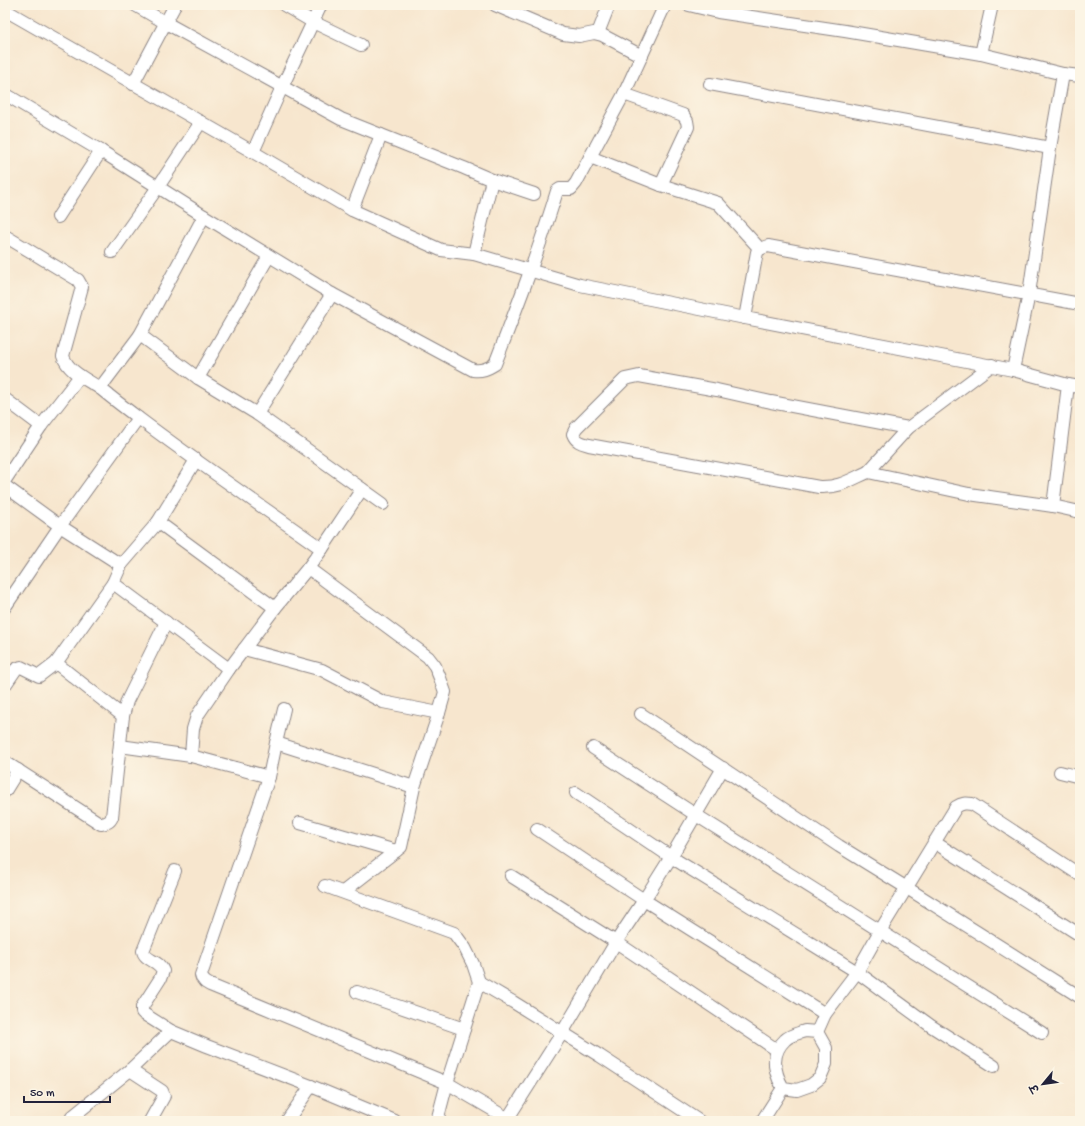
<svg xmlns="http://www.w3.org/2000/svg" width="1085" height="1126" font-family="'Gochi Hand','Playpen Sans Deva',sans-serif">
<rect width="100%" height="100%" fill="#fcf5e5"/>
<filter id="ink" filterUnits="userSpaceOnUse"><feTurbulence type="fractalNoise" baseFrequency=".025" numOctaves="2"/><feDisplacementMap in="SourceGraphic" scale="8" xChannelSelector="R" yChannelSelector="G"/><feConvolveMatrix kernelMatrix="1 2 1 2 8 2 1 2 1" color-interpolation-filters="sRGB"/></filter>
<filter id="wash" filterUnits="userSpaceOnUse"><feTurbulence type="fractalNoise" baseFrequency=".012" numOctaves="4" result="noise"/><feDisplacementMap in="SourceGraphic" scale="16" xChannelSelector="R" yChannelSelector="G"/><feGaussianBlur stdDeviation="0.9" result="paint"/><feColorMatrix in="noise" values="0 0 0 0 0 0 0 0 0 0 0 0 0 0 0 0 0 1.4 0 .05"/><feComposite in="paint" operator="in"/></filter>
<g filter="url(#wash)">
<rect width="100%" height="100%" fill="#f7e6ce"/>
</g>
<g filter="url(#ink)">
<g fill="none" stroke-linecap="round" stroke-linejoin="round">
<!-- street casing -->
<g stroke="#8c8484" stroke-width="14">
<g id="street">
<path d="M135,5L166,23L341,119L464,168L492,180L534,194"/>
<path d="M284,5L313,22L361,45"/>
<path d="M495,5L563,34L579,36L594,33L602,35L642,56"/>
<path d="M689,5L718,12L845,31L981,54L1063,74L1080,76"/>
<path d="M5,10L253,152L352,210L441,250L474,254L580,285L745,318"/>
<path d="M598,33L609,5"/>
<path d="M981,54L992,5"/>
<path d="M133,84L175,5"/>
<path d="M710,84L1050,148"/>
<path d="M5,94L101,151L204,216L332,294L473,370C482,371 487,369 495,364C517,307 539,250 557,191L560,189H571L576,183L624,94L665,5"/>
<path d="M624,94L683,115L687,121L688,127L661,185"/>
<path d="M253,152L282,87L321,5"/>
<path d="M590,157L661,185L718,203L760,249"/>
<path d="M352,210L381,135"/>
<path d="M58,217L101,151"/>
<path d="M5,236L78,280L82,287L63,356C68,372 88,380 101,389C113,399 125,408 137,417C198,463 260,505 322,549L308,568L275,608L229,669L197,716L193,729L191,756"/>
<path d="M112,252L158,187L201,122"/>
<path d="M474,254L492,180"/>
<path d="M1080,304L768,246L760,249L757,252L745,318L1013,370L1068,385L1080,387"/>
<path d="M140,335L198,378L257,414L383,504"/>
<path d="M992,365L908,428L868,472L969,494L1053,506L1080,512"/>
<path d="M1013,370L1029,294L1050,148L1063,74"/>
<path d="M198,378L269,256"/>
<path d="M100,388L140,335L204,216"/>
<path d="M5,399L41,426"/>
<path d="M257,414L332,294"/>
<path d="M196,460L158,522L121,565L113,583L229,669"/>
<path d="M868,472C850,480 839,488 819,487L589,445C582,443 576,442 573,434L576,428L625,379L639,376L717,390L771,402L908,428"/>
<path d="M5,480L41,426L80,376"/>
<path d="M5,486L60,526L121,565"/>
<path d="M1053,506L1068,385"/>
<path d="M158,522L275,608"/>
<path d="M322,549L362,489"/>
<path d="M308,568L428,657L435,666L440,678L445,692L439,713L414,787L401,847L343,892"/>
<path d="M5,607L60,526L138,418"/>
<path d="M244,649L322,670L383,702L439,713"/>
<path d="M56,663L123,716"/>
<path d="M5,685L16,669L21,667L39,676L56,663L113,583"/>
<path d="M284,709L276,743L269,777L201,975L202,978L205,982L210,985L447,1083L512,1121"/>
<path d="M641,714L839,846L907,888L1080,997"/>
<path d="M276,743L414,787"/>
<path d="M120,746L191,756L269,777"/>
<path d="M593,748L696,815L1042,1033"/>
<path d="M5,762L101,824C107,823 110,822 112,817L123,716L127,701L166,622"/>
<path d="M1060,772L1080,777"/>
<path d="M5,791L18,770"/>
<path d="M576,793L671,857L857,972L931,1026L994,1066"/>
<path d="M300,823L396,851"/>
<path d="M537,829L644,900L825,1014"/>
<path d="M934,842L1080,935"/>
<path d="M175,871L143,951C145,961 159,960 163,971L160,979L142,1007V1012L144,1014L171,1031L207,1046L311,1086L395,1121"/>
<path d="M511,876L616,942L777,1050"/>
<path d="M325,886L454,933L465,948L473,964L479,982L447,1083L437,1121"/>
<path d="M479,982L513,1002L600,1056L699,1121"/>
<path d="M357,992L464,1029"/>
<path d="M805,1031L817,1032L826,1048V1064L820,1078L811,1085L797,1090L783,1088C774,1072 770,1054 785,1040C790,1035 799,1033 805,1031Z"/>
<path d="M817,1032L825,1014L857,972L880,931L956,807C962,803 966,803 972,804L1080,875"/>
<path d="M130,1070L162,1091L164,1096L150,1121"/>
<path d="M72,1117L130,1070L171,1031"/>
<path d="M508,1118L562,1033L616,942L644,900L671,857L723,768"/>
<path d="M287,1121L311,1086"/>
<path d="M762,1121L783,1088"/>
</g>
</g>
<!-- street -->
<use href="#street" stroke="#fff" stroke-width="12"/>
</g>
</g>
<!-- margin -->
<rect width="1085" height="1126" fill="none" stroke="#fcf5e5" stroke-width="20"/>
<!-- north arrow -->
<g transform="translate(1043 1084) rotate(241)" stroke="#fcf5e5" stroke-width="3" paint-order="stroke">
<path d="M0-3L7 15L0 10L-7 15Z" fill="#22223b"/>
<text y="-6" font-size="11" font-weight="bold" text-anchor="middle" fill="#22223b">उ</text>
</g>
<!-- scale -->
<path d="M24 1096v6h86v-6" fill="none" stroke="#22223b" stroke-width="2"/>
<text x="30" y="1096" font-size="12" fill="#22223b" stroke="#fcf5e5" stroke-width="3" paint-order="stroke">50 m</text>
</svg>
